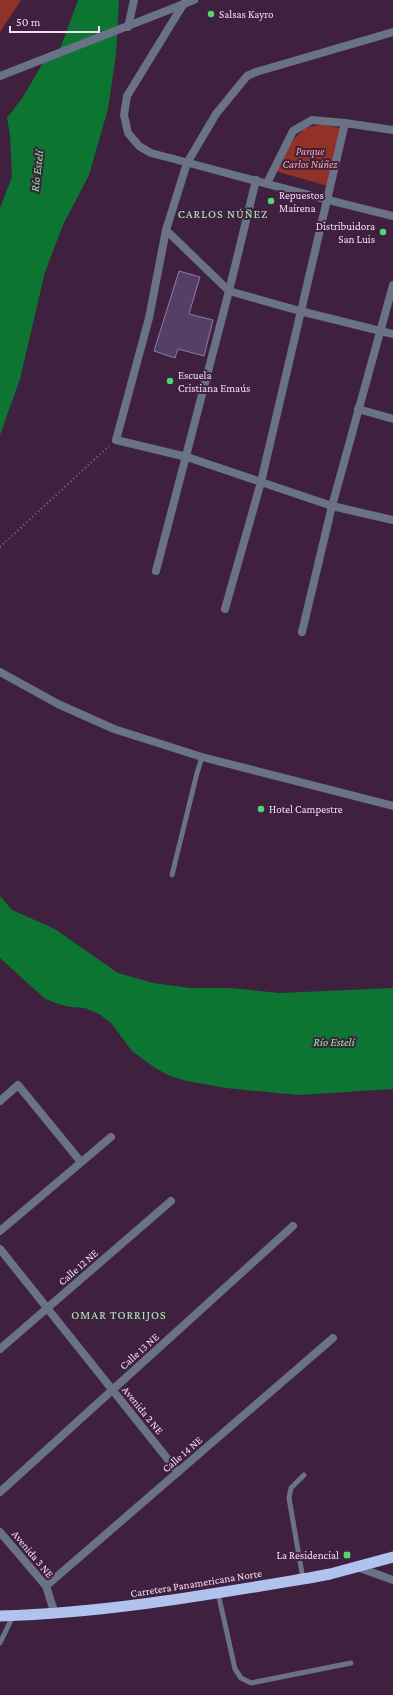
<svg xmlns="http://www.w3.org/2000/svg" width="393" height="1695" font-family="'Crimson Pro',serif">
<rect width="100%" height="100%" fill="#40203f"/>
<!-- green -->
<g fill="#913128">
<path d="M0,0H21L0,32Z"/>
<path d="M322,124L340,128L328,186L275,171L294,139L305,128Z"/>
</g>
<!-- water -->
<g fill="#0c7531">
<path d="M78,0H119L116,54L108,109L89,175L63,225L45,272L20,379L0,435V208L12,177L10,135L7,118L23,97L44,61L60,49Z"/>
<path d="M0,896L12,910L55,929L118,973L153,983L190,988H230L280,993L393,988V1089L299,1095L226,1088L187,1081L170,1076L155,1068L132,1051L111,1023L99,1014L85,1008L70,1007L55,1003L44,998L0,958Z"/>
</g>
<!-- building -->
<path fill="#543f66" stroke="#9079a4" d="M179,271L200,277L189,314L213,320L204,356L178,349L175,358L154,351Z"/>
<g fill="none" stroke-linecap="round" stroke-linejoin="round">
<!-- path -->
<path stroke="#886c87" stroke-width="2" stroke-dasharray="1 3" stroke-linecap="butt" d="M0,547L109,446"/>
<!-- service -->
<g stroke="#6a7285" stroke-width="5">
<path d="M172,875L197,773L202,757"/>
<path d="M303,1579L289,1498L291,1488L304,1475"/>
<path d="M218,1593L235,1669L241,1678L251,1683L351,1663"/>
<path d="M0,1643L13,1616"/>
</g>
<!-- minor -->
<g stroke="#6a7285" stroke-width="8">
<path d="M186,0L127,96L124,115L128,133L139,146L151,153C232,174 312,197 393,216"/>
<path d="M128,27L134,0"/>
<path d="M393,32L256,72L247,76L216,114L187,163L166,230L149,318L116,440L187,457L332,506L393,520"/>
<path d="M0,76L194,0"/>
<path d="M267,183L293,131L312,120L345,123L393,130"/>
<path d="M166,230L229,291L300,311L393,334"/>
<path d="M358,409L393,419"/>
<path d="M156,571L229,291L256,180"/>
<path d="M225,609L261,482L345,123"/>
<path d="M302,632L332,506L393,285"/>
<path d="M0,1101L18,1085L81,1162"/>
<path d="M0,1231L111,1137"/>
<path d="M0,1249L178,1472"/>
<path d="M0,1349L171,1201"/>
<path d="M0,1492L293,1226"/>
<path d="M0,1532L46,1586L55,1614"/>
<path d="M357,1567L393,1580"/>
<path d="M46,1586L333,1338"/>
</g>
<!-- tertiary -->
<path stroke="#6a7285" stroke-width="8" d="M0,672L58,704L114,729L202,757L393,806"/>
<!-- trunk -->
<path stroke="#b2c2ee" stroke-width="11" d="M0,1616C104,1613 207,1595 309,1578L330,1574L393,1557"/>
</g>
<!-- markers -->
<g fill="#52d673" stroke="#40203f" stroke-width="1.5">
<circle cx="211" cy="14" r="4"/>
<circle cx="271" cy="201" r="4"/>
<circle cx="383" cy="232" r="4"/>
<circle cx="170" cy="381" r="4"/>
<circle cx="261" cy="809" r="4"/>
<rect x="343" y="1551" width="8" height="8" rx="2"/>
</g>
<g text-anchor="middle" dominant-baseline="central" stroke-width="4" stroke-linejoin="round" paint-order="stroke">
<!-- poi labels -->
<g font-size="11" fill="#f3ddf1" stroke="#40203f" text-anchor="start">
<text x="219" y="14">Salsas Kayro</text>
<text x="279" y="195">Repuestos<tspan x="279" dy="13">Mairena</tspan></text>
<text x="375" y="226" text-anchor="end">Distribuidora<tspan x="375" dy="13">San Luis</tspan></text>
<text x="178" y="375">Escuela<tspan x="178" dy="13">Cristiana Emaús</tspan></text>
<text x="269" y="809">Hotel Campestre</text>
<text x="339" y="1555" text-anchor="end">La Residencial</text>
</g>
<!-- park labels -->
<g font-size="11" font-style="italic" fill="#f9a79b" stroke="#40203f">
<text x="310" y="151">Parque<tspan x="310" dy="13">Carlos Núñez</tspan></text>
</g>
<!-- street labels -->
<g font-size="11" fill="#f3ddf1" stroke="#40203f">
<text transform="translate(78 1267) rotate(-41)">Calle 12 NE</text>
<text transform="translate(139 1351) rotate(-42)">Calle 13 NE</text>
<text transform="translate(143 1410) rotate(51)">Avenida 2 NE</text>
<text transform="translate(182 1454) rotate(-41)">Calle 14 NE</text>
<text transform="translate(33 1554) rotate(50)">Avenida 3 NE</text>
<text transform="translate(196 1583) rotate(-9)">Carretera Panamericana Norte</text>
</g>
<!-- water labels -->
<g font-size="12" font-style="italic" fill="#85f99c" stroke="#40203f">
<text transform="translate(37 171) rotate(-83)">Río Estelí</text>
<text x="334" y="1042">Río Estelí</text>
</g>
<!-- neighbourhood labels -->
<g font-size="12" letter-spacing="1" fill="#aeefb8" stroke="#40203f">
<text x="223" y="214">CARLOS NÚÑEZ</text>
<text x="119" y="1315">OMAR TORRIJOS</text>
</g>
</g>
<!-- scale -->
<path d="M10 26v6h89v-6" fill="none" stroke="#f3ddf1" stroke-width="2"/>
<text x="16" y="26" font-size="12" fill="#f3ddf1" stroke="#40203f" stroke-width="3" paint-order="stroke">50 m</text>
</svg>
